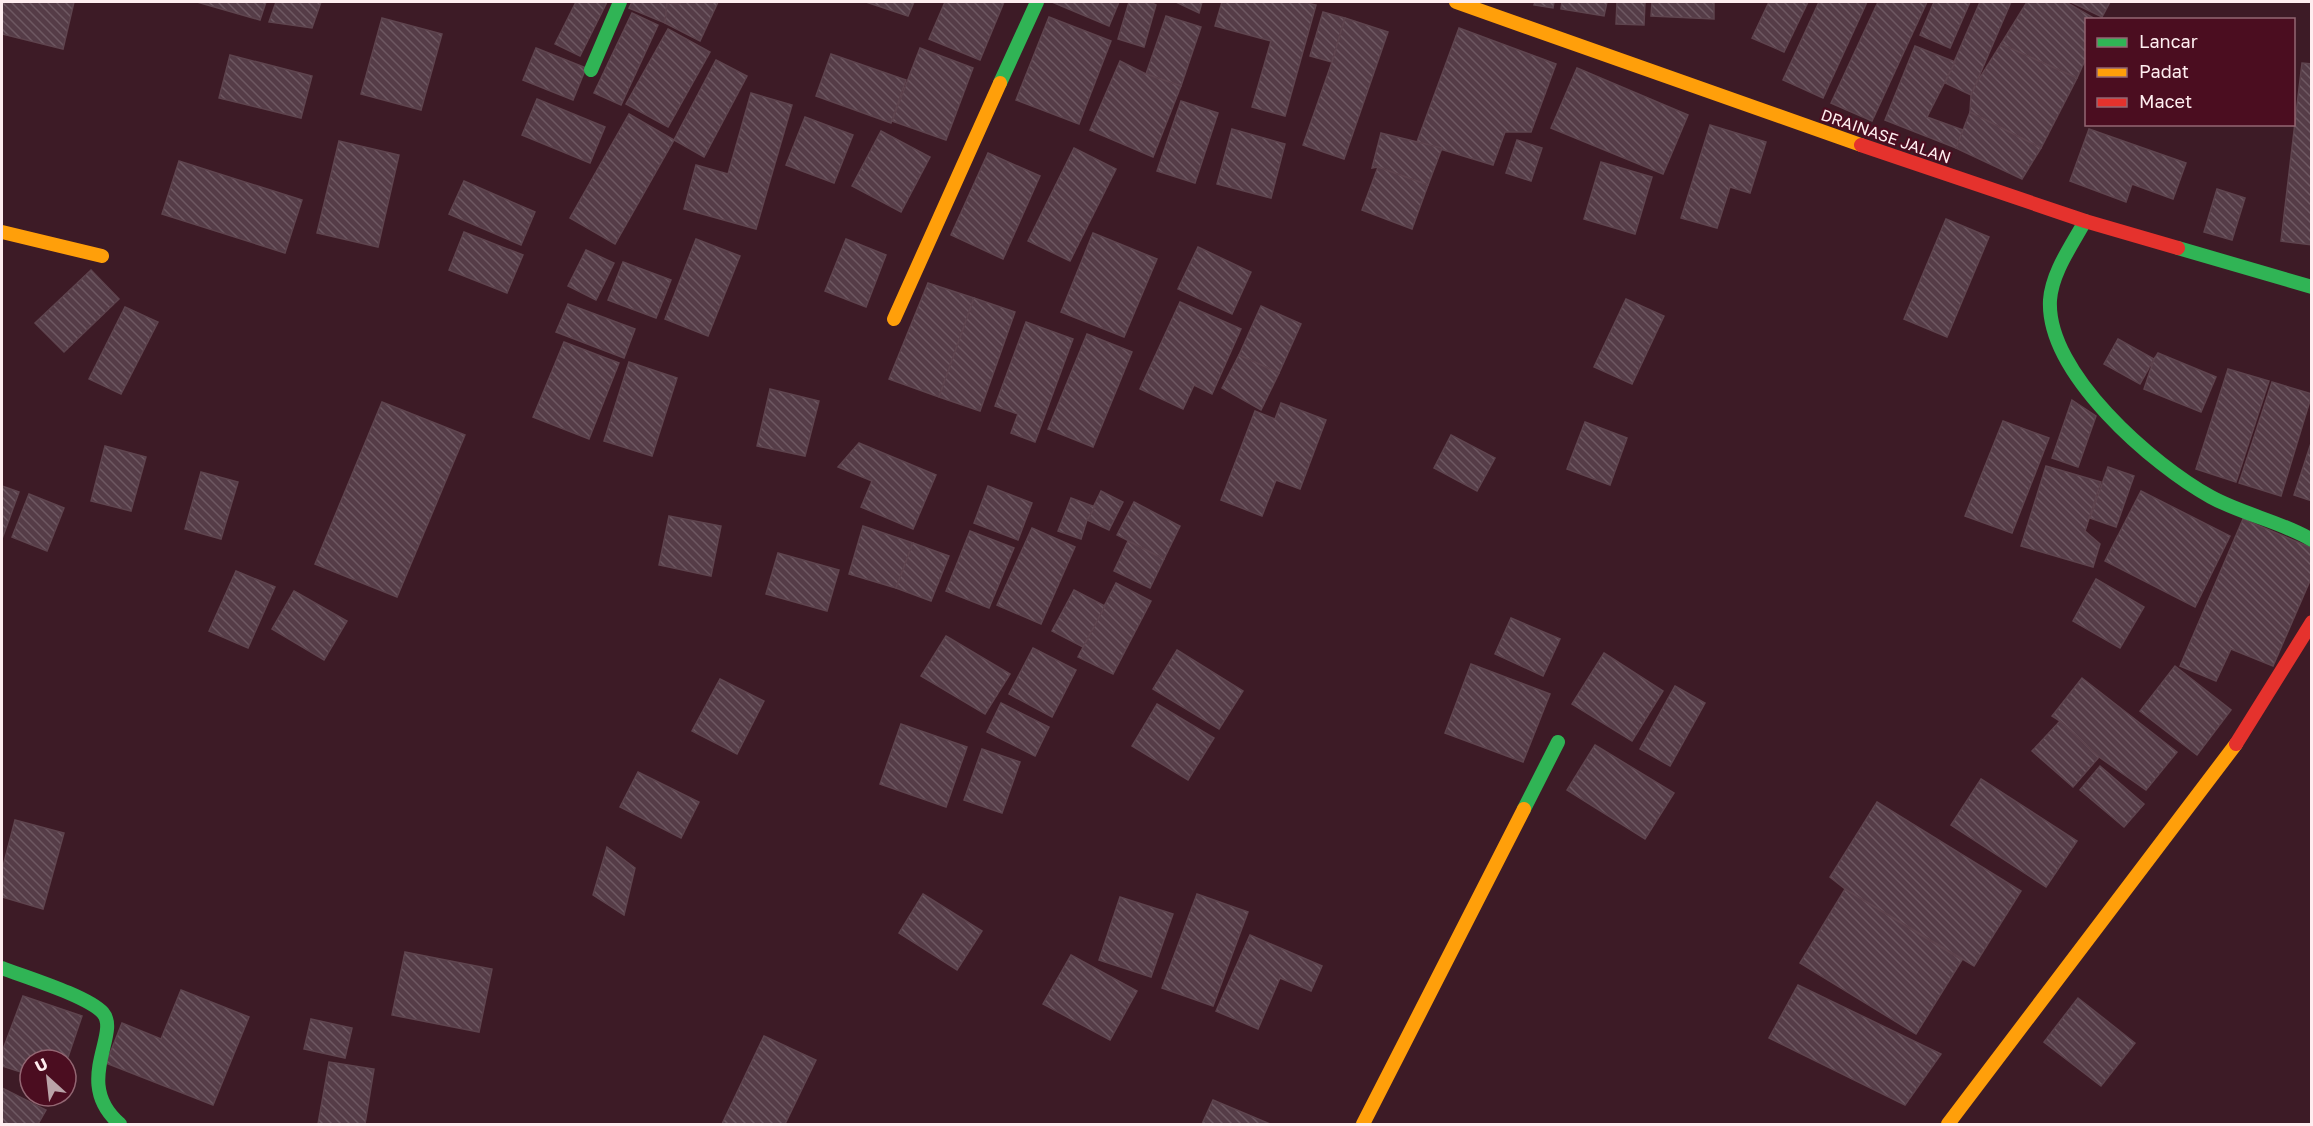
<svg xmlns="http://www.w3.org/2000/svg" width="2313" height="1126" font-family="'Golos Text',sans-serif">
<defs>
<pattern id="building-back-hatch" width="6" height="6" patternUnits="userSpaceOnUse" patternTransform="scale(1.5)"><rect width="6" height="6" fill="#553c47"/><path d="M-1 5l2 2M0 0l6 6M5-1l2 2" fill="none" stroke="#6e5862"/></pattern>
</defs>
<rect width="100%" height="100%" fill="#3d1b26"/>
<!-- building -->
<g fill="url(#building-back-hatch)" stroke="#5e444e" stroke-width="1.5">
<path d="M2,2H74L63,49L2,34Z"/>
<path d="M197,2H266L260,20Z"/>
<path d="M276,2H321L312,28L269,22Z"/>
<path d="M576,2H607L580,56L555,44Z"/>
<path d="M632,2H681L680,4L667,3L665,23L629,8Z"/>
<path d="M681,2H718L700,41L665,23L667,3L680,4Z"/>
<path d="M866,2H914L908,16Z"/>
<path d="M945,2H1004L980,60L929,39Z"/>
<path d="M1052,2H1119L1109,26Z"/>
<path d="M1129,2H1150L1156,5L1144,47L1118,39Z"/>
<path d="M1176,2H1202L1199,13Z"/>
<path d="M1222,2H1303L1316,5L1285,116L1252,107L1271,41L1215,26Z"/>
<path d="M1535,2H1554L1553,8L1534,5Z"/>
<path d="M1562,2H1607L1604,16L1561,9Z"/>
<path d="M1617,2H1645L1644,25L1616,24Z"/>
<path d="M1652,2H1714V19L1651,16Z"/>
<path d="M1769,2H1808L1784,52L1752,38Z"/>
<path d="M1819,2H1867L1823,98L1783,80Z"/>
<path d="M1878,2H1927L1872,121L1831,103Z"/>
<path d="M1934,2H1970L1950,48L1920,35Z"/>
<path d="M1980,2H2011L1971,95L1945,83Z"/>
<path d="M2027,2H2066L2097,20H2086V58L2077,78L2001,44Z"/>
<path d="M2071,2H2110L2102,17Z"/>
<path d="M1323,12L1345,18L1332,62L1310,56Z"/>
<path d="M632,13L658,25L621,105L594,93Z"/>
<path d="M1166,16L1201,27L1181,86L1146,74Z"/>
<path d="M1049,17L1111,41L1079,124L1016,100Z"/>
<path d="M382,18L442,34L421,110L361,94Z"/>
<path d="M1345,18L1388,32L1344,159L1303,145L1332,62Z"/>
<path d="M1459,28L1556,64L1531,132H1505L1493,165L1417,142Z"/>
<path d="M668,29L710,52L668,127L626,104Z"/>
<path d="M2001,44L2077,78L2041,148L1970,112L1971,95L1977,82Z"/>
<path d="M1915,46L1955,62L1927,117L1963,130L1956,148L1885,120Z"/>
<path d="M536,48L586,68L573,100L523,80Z"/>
<path d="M920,48L973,68L946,140L892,121Z"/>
<path d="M831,54L906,80L891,123L816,96Z"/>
<path d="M230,55L312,76L301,118L219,98Z"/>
<path d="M716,60L747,76L704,157L674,140Z"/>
<path d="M1120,61L1146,74L1181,86L1153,157L1090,130Z"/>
<path d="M2302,63L2312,64V245L2281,241Z"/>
<path d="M1577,68L1688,115L1663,174L1551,128Z"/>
<path d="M751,93L792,105L756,229L684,209L696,165L728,174Z"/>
<path d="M537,99L605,127L590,163L522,135Z"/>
<path d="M1181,101L1218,113L1195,183L1157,171Z"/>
<path d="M1970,112L2041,148L2022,179L1956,148Z"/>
<path d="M629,114L674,140L615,244L570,218Z"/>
<path d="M805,117L853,135L834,183L786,165Z"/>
<path d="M1710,125L1766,142L1750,193L1730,187L1717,228L1681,218Z"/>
<path d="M1232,129L1285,144L1271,198L1217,184Z"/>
<path d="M2089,129L2186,163L2173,199L2132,184L2126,202L2070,181Z"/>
<path d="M881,131L930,157L901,212L852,186Z"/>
<path d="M1381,133L1442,148L1428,185L1378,167L1372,168Z"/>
<path d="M1517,140L1542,148L1531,181L1506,173Z"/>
<path d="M339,141L399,155L378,247L317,233Z"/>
<path d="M1074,148L1116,169L1070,261L1028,241Z"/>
<path d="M988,153L1040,176L1003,259L951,235Z"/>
<path d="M179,161L302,200L285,253L162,214Z"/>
<path d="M1601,162L1652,177L1635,234L1584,219Z"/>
<path d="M1378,167L1428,185L1412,229L1362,210Z"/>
<path d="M464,181L535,212L521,245L449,214Z"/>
<path d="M2217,189L2245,198L2232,240L2204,232Z"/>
<path d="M1946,219L1989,237L1947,337L1904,319Z"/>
<path d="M464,232L523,255L507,293L449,270Z"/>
<path d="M1093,233L1157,259L1124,337L1061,312Z"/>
<path d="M696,239L740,256L708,336L665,319Z"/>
<path d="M846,239L886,255L866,307L825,291Z"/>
<path d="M1198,247L1251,272L1232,314L1178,289Z"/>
<path d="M586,250L614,263L596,300L568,286Z"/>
<path d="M623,262L671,280L656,318L608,300Z"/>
<path d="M91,270L119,299L64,352L35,323Z"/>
<path d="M928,283L974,298L939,397L889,379Z"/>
<path d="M974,298L1015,312L980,411L939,397Z"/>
<path d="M1626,299L1664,316L1632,384L1594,367Z"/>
<path d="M1180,302L1241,329L1212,394L1194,385L1183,409L1140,389Z"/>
<path d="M568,304L635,329L624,358L556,332Z"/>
<path d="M1261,306L1301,324L1279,373L1239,355Z"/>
<path d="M125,307L158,322L121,394L89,379Z"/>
<path d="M1026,322L1073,339L1035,442L1011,433L1018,414L995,406Z"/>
<path d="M1087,334L1132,352L1093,447L1048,429Z"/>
<path d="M2118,339L2154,359L2140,384L2104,364Z"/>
<path d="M564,342L619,363L589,439L533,417Z"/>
<path d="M2158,353L2216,377L2201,412L2144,389L2154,359Z"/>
<path d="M1239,355L1279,373L1261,410L1222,388Z"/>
<path d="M629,362L677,378L652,456L604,441Z"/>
<path d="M2228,369L2269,381L2236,482L2196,469Z"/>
<path d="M2272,382L2312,394L2281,496L2239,483Z"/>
<path d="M770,389L819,401L805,456L757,446Z"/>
<path d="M2072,400L2096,416L2078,467L2052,458Z"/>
<path d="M382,402L465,435L397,597L315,564Z"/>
<path d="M1281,403L1326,420L1300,489L1276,480L1262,516L1221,500L1255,411L1275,419Z"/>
<path d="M2003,421L2049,438L2012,533L1965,516Z"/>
<path d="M1585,422L1627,438L1610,485L1567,469Z"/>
<path d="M1451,435L1495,458L1477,491L1434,468Z"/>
<path d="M2312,440V501L2294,495Z"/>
<path d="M859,443L936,475L913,529L861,507L872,481L838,467Z"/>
<path d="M105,446L146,457L131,511L91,501Z"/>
<path d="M2046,466L2101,482L2085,531L2100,544L2093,567L2021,546Z"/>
<path d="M2108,467L2134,476L2116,527L2090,518Z"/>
<path d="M201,472L238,482L221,539L185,529Z"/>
<path d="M2,486L19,492L2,539Z"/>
<path d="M988,486L1032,503L1018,540L974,523Z"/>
<path d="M1101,491L1123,502L1109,530L1087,520Z"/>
<path d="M2141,491L2230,536L2195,607L2105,561Z"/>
<path d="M29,494L64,508L47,551L12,537Z"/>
<path d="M1071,498L1095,507L1087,520L1081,539L1058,531Z"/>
<path d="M1134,502L1180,526L1164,559L1117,535Z"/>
<path d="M669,516L721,526L711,576L659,565Z"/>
<path d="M2243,519L2312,548V576L2273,666L2231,649L2216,681L2180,666Z"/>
<path d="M863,526L913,543L896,588L849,574Z"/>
<path d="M1032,528L1075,547L1041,624L997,605Z"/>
<path d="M970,531L1014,548L989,608L946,591Z"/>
<path d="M1128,541L1164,559L1150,588L1114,571Z"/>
<path d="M913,543L949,556L931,601L896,588Z"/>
<path d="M778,553L839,570L827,611L766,594Z"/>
<path d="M236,571L275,587L248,648L209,631Z"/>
<path d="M2096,579L2144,607L2120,648L2073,621Z"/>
<path d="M1116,583L1151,601L1113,674L1078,657Z"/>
<path d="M1074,590L1105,606L1083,647L1052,631Z"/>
<path d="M294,591L347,621L324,660L272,629Z"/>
<path d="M1511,618L1560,639L1543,676L1495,654Z"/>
<path d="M946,636L1010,674L985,714L921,676Z"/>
<path d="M1033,648L1076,670L1052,717L1009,694Z"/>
<path d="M1177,650L1243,691L1219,729L1153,689Z"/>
<path d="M1604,653L1663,691L1632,741L1572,704Z"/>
<path d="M1471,664L1550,694L1523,762L1445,733Z"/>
<path d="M2175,666L2231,710L2197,755L2140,711Z"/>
<path d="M2082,678L2177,752L2146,790L2099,757L2060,721L2052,716Z"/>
<path d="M720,679L764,701L737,754L692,731Z"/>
<path d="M1675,686L1705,703L1670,766L1640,749Z"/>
<path d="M1001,703L1049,727L1035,756L987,732Z"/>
<path d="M1157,704L1214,738L1188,780L1132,746Z"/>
<path d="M2060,721L2099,757L2073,787L2032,751Z"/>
<path d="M901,724L967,747L946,807L880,784Z"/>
<path d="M1595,745L1674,793L1645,839L1567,790Z"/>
<path d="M982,749L1020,762L1002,813L964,800Z"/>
<path d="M2100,766L2144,804L2124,827L2080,790Z"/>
<path d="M638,772L699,802L681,838L620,807Z"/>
<path d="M1981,779L2077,841L2046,887L1951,825Z"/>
<path d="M1877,802L2021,891L1974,966L1845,889L1830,877Z"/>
<path d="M15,820L64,833L43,909L2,897V870Z"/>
<path d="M607,847L635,868L624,915L593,895Z"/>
<path d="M1845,889L1962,960L1916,1034L1800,963Z"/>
<path d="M923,894L982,931L957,970L899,933Z"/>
<path d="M1197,894L1248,912L1213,1006L1162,988Z"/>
<path d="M1120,897L1173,914L1151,977L1099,960Z"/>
<path d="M1250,935L1322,966L1311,991L1280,978L1258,1029L1216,1011Z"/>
<path d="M405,952L492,969L479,1032L392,1015Z"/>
<path d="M1071,955L1137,991L1110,1040L1043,1004Z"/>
<path d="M1798,985L1941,1054L1905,1105L1769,1038Z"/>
<path d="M181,990L249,1017L213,1105L106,1063L122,1023L161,1039Z"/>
<path d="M23,996L82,1016L66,1063V1060H30V1075L2,1066V1052Z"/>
<path d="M2078,998L2135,1043L2101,1086L2044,1042Z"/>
<path d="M311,1019L352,1028L345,1058L304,1049Z"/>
<path d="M764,1036L816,1060L785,1124H722Z"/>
<path d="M329,1062L374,1069L365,1124H318Z"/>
<path d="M2,1088L46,1110L38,1124H2Z"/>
<path d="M1213,1100L1270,1124H1202Z"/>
</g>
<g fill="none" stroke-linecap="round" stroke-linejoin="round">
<!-- fast -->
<g stroke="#30b455" stroke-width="14">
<path d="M591,70L620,2"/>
<path d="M1000,83L1037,2"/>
<path d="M2085,221C2072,245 2052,272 2050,300C2046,373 2153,465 2211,497C2244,515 2280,521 2312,540"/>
<path d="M2178,248L2312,287"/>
<path d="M1524,809L1558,742"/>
<path d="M2,968C25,977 88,996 103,1013C121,1034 72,1083 120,1124"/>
</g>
<!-- slow -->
<g stroke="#ff9f0a" stroke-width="14">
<path d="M1456,2L1861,145"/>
<path d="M2,232L102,256"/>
<path d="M894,319L1000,83"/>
<path d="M1363,1124L1524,809"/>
<path d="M1948,1124L2236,744"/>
</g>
<!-- jam -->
<g stroke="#e5322d" stroke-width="14">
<path d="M1861,145L2085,221L2178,248"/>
<path d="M2236,744L2312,622"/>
</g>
</g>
<g text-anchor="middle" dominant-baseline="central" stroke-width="4.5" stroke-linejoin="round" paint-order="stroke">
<!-- street labels -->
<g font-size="16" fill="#feedef" stroke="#4b0d20">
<text transform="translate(1886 136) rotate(19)">DRAINASE JALAN</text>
</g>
</g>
<!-- border -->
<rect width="2313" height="1126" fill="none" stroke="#feedef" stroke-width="6"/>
<!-- legend -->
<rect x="2085" y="18" width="210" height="108" fill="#4b0d20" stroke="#936773" stroke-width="1.5"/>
<rect x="2097" y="38" width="30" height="9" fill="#30b455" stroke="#936773" stroke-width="1.5"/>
<text x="2139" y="48" font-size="18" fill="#feedef">Lancar</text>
<rect x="2097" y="68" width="30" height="9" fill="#ff9f0a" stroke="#936773" stroke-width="1.5"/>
<text x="2139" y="78" font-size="18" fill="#feedef">Padat</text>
<rect x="2097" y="98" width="30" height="9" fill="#e5322d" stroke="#936773" stroke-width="1.5"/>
<text x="2139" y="108" font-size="18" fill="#feedef">Macet</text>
<!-- north arrow -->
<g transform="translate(48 1078) rotate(333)"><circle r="28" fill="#4b0d20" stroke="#936773" stroke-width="1.5"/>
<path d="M0-4.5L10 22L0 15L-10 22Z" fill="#baa4a9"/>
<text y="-9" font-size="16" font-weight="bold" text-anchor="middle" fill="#feedef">U</text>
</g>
</svg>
